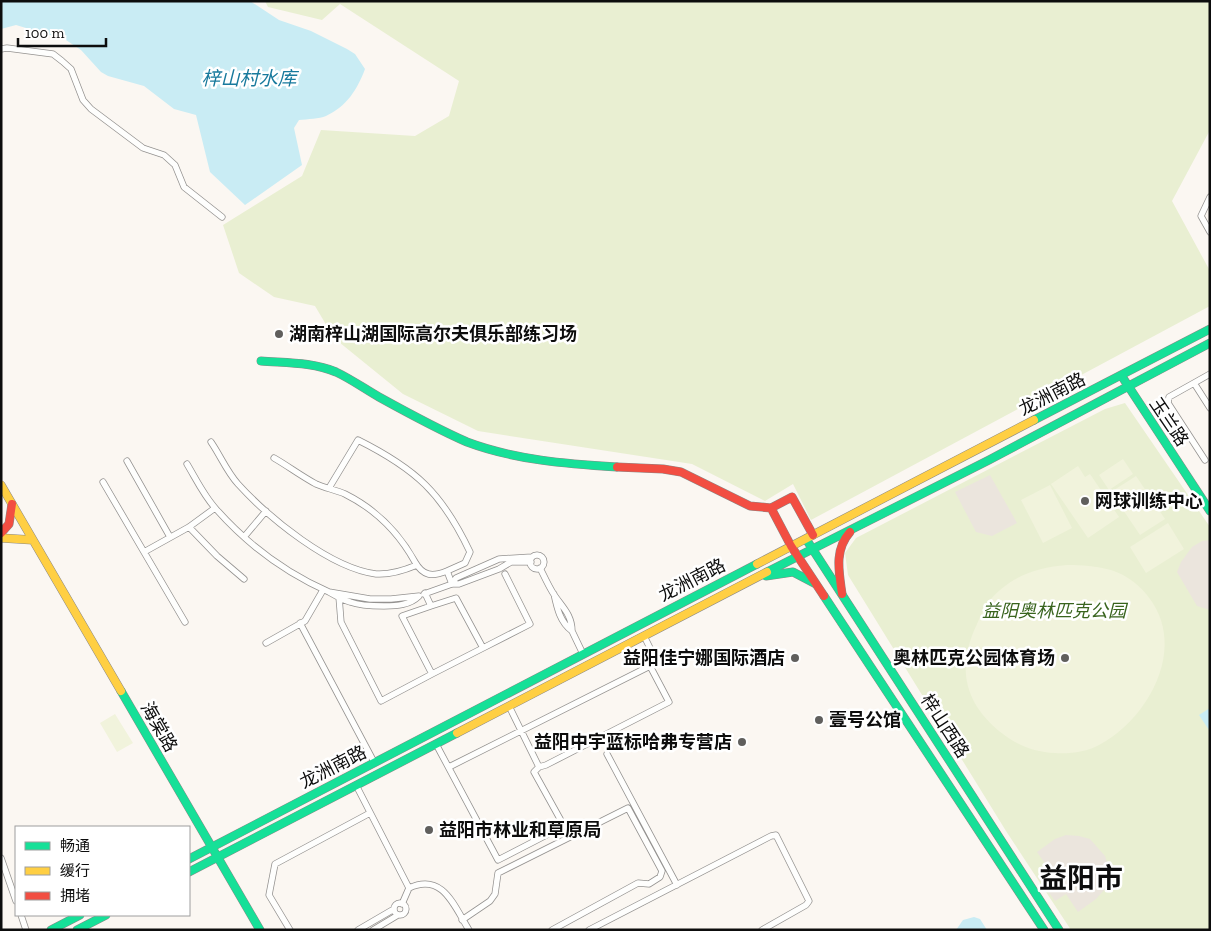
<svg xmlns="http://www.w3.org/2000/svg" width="1211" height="931" viewBox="0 0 1211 931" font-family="'Zilla Slab','Noto Sans SC',serif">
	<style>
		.green { fill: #e9efd2 }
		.pitch { fill: #f1f3dc }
		.plaza { fill: #ebe5dd }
		.water { fill: #c9ecf4 }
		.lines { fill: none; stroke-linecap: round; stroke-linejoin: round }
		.street-casing { stroke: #949290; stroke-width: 7 }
		.fast-casing { stroke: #8b8987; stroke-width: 9 }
		.slow-casing { stroke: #8b8987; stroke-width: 9 }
		.jam-casing { stroke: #8b8987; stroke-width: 9 }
		.street { stroke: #fefefd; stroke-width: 5.5 }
		.fast { stroke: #16e098; stroke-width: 8 }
		.slow { stroke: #ffcf43; stroke-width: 8 }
		.jam { stroke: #f24e42; stroke-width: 8 }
		.poi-dot { fill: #605f5d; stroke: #fff; stroke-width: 2 }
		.labels { text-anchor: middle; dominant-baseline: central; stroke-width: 5; stroke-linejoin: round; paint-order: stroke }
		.poi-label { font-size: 18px; font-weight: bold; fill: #0d0d0d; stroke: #fff; text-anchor: start }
		.street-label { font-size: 18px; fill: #0d0d0d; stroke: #fff }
		.park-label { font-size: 18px; font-style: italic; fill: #39641e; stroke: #fff }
		.water-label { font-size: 19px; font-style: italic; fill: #187a9d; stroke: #fff }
		.town-label { font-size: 28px; font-weight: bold; fill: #0d0d0d; stroke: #fff }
	</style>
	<rect width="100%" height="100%" fill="#fbf7f2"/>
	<!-- green -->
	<path class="green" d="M265,1h945v129l-38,71 38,70v35l-399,214 -18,-36 -28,17 -73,-37 -214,-33 -75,-37 -69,-56 -19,-32 -41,-9 -35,-24 -16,-48 79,-49 19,-46 94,6 34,-20 10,-35 -119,-77 -18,16 -54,-13z
		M1125,403l85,124v403h-139l-65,-99 -158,-256 -3,-22 11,-15 249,-129z"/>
	<!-- pitch -->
	<path class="pitch" d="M1123,459l10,15 -24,16 -10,-15z
		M1078,466l7,11 5,-3 29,43 -31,21 -37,-54z
		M1136,476l29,43 -25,16 -29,-43z
		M1050,485l22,43 -29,15 -22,-43z
		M1168,523l16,26 -38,24 -16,-26z
		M1067,565c15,0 29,1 44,5 16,5 30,16 39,29 37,50 -2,120 -51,146 -12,7 -30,9 -44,8 -20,-1 -36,-7 -52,-19 -39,-30 -47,-66 -26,-110 5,-13 13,-26 23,-34 20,-17 42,-23 67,-25z
		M115,714l18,29 -16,9 -17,-29z"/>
	<!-- plaza -->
	<path class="plaza" d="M990,475l27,48 -25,13 -16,-4 -21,-40z
		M1210,540v70l-13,-4 -20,-34 4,-10 11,-15 10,-6z
		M1066,835l13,1 11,3 15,17 3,10v11l-3,12 -9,10 -18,13 -12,-18 -11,7 -17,-24 11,-8 -12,-17 18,-13z"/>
	<!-- water -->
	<path class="water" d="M1,1h249l29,19 32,11 36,18 8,5 10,15c-8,21 -18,37 -39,47 -7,3 -18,3 -27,4l-5,8 8,37 -57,40 -35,-33 -14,-57 -22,-6 -30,-23 -36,-10 -7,-4 -20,-22 -15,-10 -50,-15 -15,4z
		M1210,708v22h-1l-10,-15z
		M974,917l6,2 7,11h-31l7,-10z"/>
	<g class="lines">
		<defs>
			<path id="street" d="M1,49l6,-1 46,6 9,7 9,8 12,31 8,9 52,39 21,7 11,10 9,22 38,30
				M1210,197l-9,19 9,16
				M1194,383l16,-9
				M211,442c9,13 16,30 27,42 31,34 92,84 138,90 14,1 29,-4 41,-9
				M274,458c14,8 27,18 42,26 9,4 20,6 29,10 30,15 54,39 70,68 8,14 17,15 32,9l5,13
				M1205,460l-37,-57 1,-6 25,-14 16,25
				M127,461l43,76
				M187,464c9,15 17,32 29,45 31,35 70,64 113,83 7,4 14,8 21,10 11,4 23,4 34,4 13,0 26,-1 35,-10l-28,3h-21l-41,-7
				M103,482l41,70
				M329,488l29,-48c58,29 84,53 112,112l-5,11 -18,8
				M189,527l28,29 27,23
				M244,537l22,-26
				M530 562a7 7 0 1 1 14 0a7 7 0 1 1-14 0Z
				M540,568c4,8 8,17 13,25 8,13 19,21 19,38 -12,-9 -15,-23 -18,-37
				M452,584l4,-6 43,-19 33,-2
				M425,593l6,13 -29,10 30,58 51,-26 -27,-50 -25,8
				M424,594l28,-10h7l40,-15 12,-7h20
				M339,597l2,25 40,79 51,-27
				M185,622l-41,-70 45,-25 26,-19
				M300,623l74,139
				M572,631l11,23
				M266,643l39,-22 18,-31
				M483,648l47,-24 -25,-50
				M436,744l62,116 66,-34 -30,-54 5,-5 -30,-61
				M607,754l70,131
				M449,767l201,-101 2,-14 -8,-16
				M539,767l7,-2 123,-63 -19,-36
				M356,785l53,103c34,-16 45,18 60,42
				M1,858l15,43
				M394 909a6 6 0 1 1 12 0a6 6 0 1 1-12 0Z
				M402,904l7,-16
				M21,915l5,15
				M462,920l28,-19 5,-7 3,-21 130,-65 34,63 -2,6 -11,7 -11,-1 -86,47
				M290,930l-21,-35 6,-31 95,-51
				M358,930l36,-21
				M373,930l25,-15
				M589,930l182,-94 5,-1 33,66 -3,4 -44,25"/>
			<path id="fast" d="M261,361c24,2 52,1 75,11 15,7 29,17 43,25 29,16 58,32 88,45 48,18 100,22 150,25
				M1121,375l89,136
				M1034,420l176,-91
				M806,539l253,391
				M767,572l222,-112 221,-117
				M766,576l27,-4 21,11
				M824,596l220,334
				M121,691l139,239
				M189,859l568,-295
				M189,872l268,-139
				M51,930l29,-15
				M77,930l29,-15"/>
			<path id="slow" d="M1,485l32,55
				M1,538l32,2 88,151
				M757,564l277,-144
				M457,733l310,-161"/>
			<path id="jam" d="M617,467l46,2 18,3 69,34 21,2
				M1,533l8,-9 3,-20
				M813,535l-21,-38 -21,11 20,38 33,50
				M842,594c-3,-22 -8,-44 8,-62"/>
		</defs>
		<!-- street casing -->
		<use href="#street" class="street-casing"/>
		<!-- fast casing -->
		<use href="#fast" class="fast-casing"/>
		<!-- slow casing -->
		<use href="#slow" class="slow-casing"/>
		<!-- jam casing -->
		<use href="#jam" class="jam-casing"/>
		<!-- street -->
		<use href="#street" class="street"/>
		<!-- fast -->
		<use href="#fast" class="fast"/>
		<!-- slow -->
		<use href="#slow" class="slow"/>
		<!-- jam -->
		<use href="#jam" class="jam"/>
	</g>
	<!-- markers -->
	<g class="poi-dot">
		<circle cx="279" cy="334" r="5"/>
		<circle cx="1085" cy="501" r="5"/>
		<circle cx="795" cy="658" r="5"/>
		<circle cx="1065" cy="658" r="5"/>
		<circle cx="819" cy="720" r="5"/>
		<circle cx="742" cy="742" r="5"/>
		<circle cx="429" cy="830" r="5"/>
	</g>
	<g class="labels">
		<!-- poi labels -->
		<g class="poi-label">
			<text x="289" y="334">湖南梓山湖国际高尔夫俱乐部练习场</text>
			<text x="1095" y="501">网球训练中心</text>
			<text x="785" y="658" text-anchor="end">益阳佳宁娜国际酒店</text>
			<text x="1055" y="658" text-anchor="end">奥林匹克公园体育场</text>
			<text x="829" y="720">壹号公馆</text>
			<text x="732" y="742" text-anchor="end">益阳中宇蓝标哈弗专营店</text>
			<text x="439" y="830">益阳市林业和草原局</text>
		</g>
		<!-- street labels -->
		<g class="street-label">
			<text transform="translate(1052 394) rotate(-27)">龙洲南路</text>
			<text transform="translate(1169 422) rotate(56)">玉兰路</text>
			<text transform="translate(692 580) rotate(-27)">龙洲南路</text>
			<text transform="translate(945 726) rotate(57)">梓山西路</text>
			<text transform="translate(159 727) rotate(60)">海棠路</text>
			<text transform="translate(333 767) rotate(-27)">龙洲南路</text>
		</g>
		<!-- park labels -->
		<g class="park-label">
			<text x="1054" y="611">益阳奥林匹克公园</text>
		</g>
		<!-- water labels -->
		<g class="water-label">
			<text x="249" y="78">梓山村水库</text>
		</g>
		<!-- town labels -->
		<g class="town-label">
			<text x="1081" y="878">益阳市</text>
		</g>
	</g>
	<!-- border -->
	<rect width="1211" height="931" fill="none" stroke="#0d0d0d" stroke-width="5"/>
	<!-- legend -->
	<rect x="15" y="826" width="175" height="90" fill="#ffffff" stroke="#9e9e9e"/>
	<rect x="25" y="842" width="25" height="8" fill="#16e098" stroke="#9e9e9e"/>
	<text x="60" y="851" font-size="15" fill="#0d0d0d">畅通</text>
	<rect x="25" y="867" width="25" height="8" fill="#ffcf43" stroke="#9e9e9e"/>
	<text x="60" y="876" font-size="15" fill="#0d0d0d">缓行</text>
	<rect x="25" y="892" width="25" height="8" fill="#f24e42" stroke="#9e9e9e"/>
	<text x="60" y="901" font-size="15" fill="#0d0d0d">拥堵</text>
	<!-- scale -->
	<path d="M18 38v8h88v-8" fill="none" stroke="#0d0d0d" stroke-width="2.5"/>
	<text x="25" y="38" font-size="15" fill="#0d0d0d" stroke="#ffffff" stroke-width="4" paint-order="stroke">100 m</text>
</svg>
